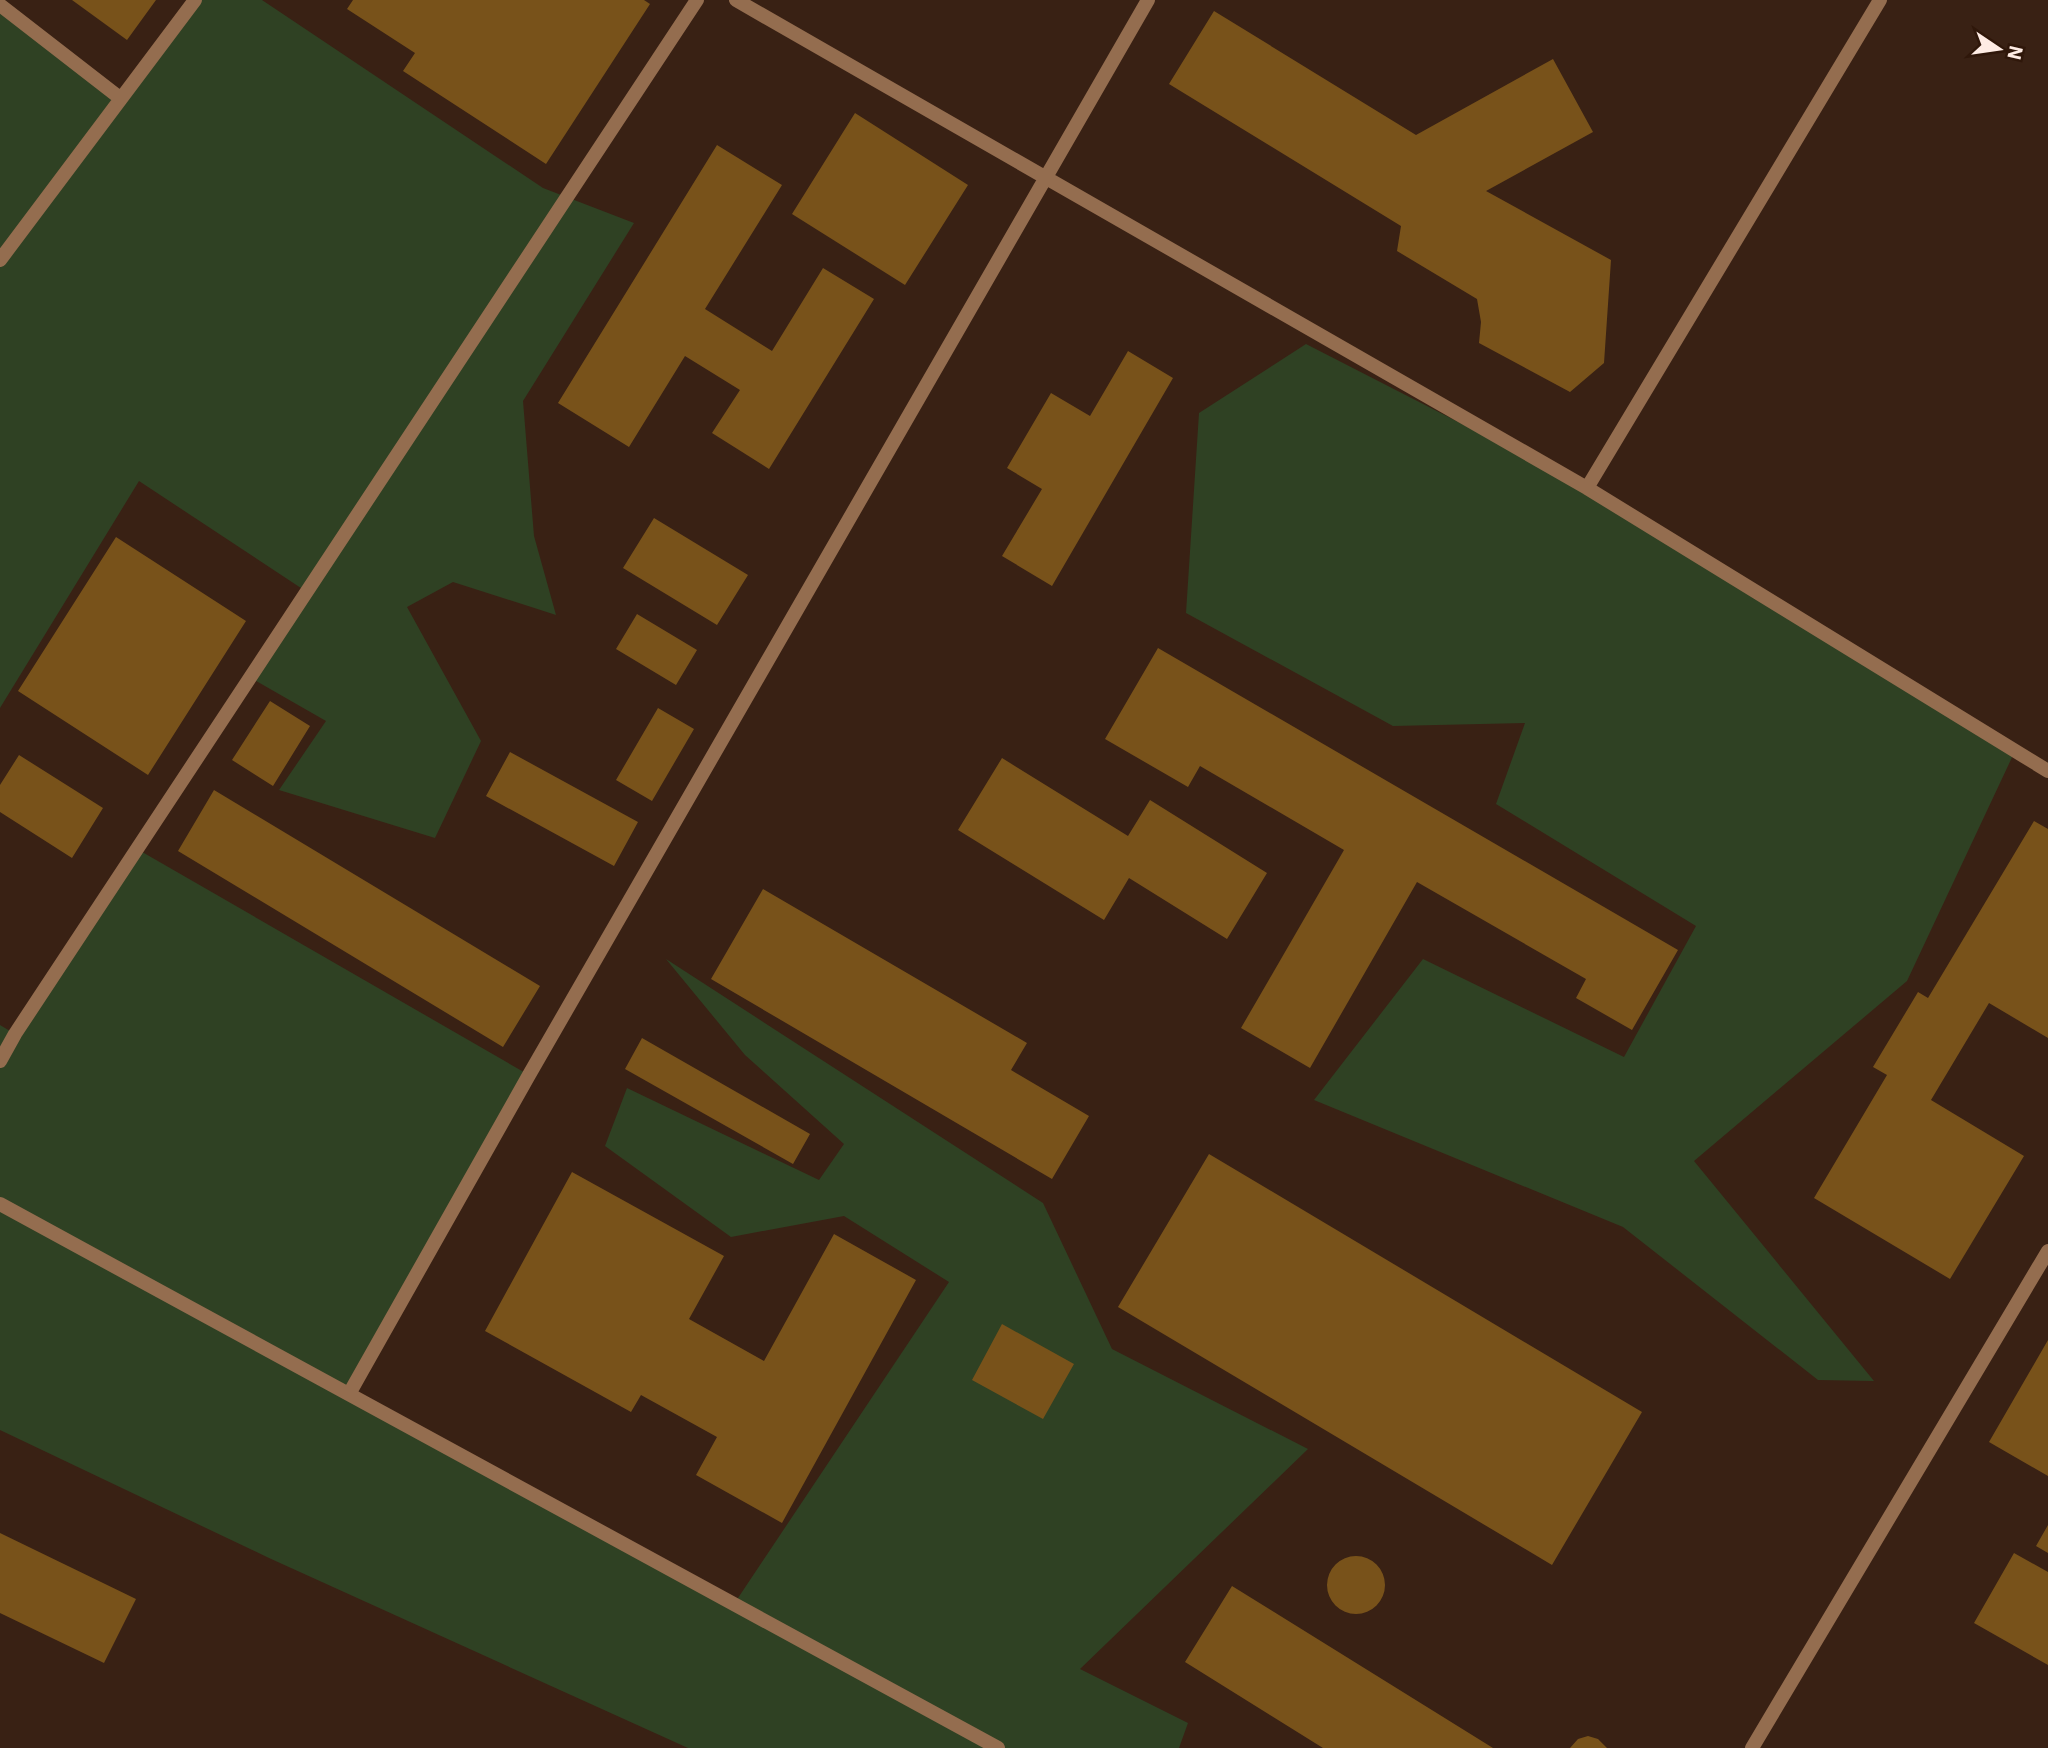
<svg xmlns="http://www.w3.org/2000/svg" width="2048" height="1748" viewBox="0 0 2048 1748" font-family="'IBM Plex Sans',sans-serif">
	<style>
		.green { fill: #2f4123 }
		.building { fill: #78521a }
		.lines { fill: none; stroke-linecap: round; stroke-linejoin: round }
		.minor { stroke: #946d4f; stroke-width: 14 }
	</style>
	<rect width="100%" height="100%" fill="#392114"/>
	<!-- green -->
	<path class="green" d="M195,0h67l281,188 91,35 -111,178 11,135 22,79 -103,-33 -46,25 74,134 -46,97 -156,-48 47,-69 -75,-43 56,-86 -168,-111 -139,227v-446z
		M0,5l120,93 -120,162z
		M1306,344l281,144 428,263 -108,230 -213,180 180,220 -56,-1 -195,-153 -309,-127 109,-141 201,98 72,-131 -200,-122 29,-81 -132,3 -207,-113 13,-200z
		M137,849l392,226 -180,319 385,210 215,-322 -105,-66 -113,21 -126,-91 22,-58 192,92 25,-36 -99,-89 -79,-96 377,244 69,146 196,100 -228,220 108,54 -9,25h-491l-419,-190 -269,-128v-405l15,9z"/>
	<!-- building -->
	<path class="building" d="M72,0h84l-29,40z
		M353,0h291l6,4 -104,160 -143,-93 12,-18 -68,-44z
		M1214,11l202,124 137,-76 40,73 -107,59 125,69 -7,103 -34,29 -91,-49 2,-21 -4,-23 -80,-48 4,-25 -232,-142z
		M855,113l113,72 -63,100 -113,-71z
		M717,145l65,40 -77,124 67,42 51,-83 51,31 -105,170 -57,-36 28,-43 -55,-34 -56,91 -71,-44z
		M1128,351l45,27 -121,208 -50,-30 40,-67 -35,-21 44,-75 39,23z
		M654,518l94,57 -31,50 -94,-57z
		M116,537l130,84 -98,154 -130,-84z
		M637,614l60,36 -21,35 -60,-36z
		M1158,648l520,302 -46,80 -56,-32 10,-19 -169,-97 -107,186 -69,-40 103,-178 -144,-84 -12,21 -83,-48z
		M270,701l40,25 -37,60 -41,-26z
		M658,708l36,21 -42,72 -36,-21z
		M510,752l128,70 -24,44 -128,-70z
		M19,755l84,53 -31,50 -72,-46v-27z
		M1002,758l126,78 22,-36 117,73 -40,66 -98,-61 -25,42 -146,-90z
		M214,790l326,196 -37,61 -325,-196z
		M2034,821l14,8v209l-59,-35 -58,97 93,56 -74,123 -136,-81 73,-123 -14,-8 45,-75 10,6z
		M763,889l264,154 -16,27 78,46 -37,63 -341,-200z
		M642,1038l168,96 -17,30 -168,-95z
		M1209,1154l433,258 -90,153 -434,-258z
		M572,1172l152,84 -35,63 75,42 70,-127 82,46 -134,243 -86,-48 21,-38 -76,-42 -10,17 -146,-81z
		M1002,1324l72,40 -31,55 -71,-39z
		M2048,1340v136l-59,-34z
		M2048,1525v28l-12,-7z
		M0,1533l136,66 -32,64 -104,-50z
		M2014,1553l34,19v93l-74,-42z
		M1327 1585a29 29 0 1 1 58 0a29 29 0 1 1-58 0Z
		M1232,1586l261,162h-170l-138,-86z
		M1588,1736l10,3 9,9h-37l8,-9z"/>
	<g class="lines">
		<!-- minor -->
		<path class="minor" d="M736,0l851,488 461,283
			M0,5l120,93
			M0,260l195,-260
			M1587,488l293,-488
			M0,1061l15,-27 682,-1034
			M0,1204l998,544
			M349,1394l180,-319 619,-1075
			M1752,1748l296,-497"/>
	</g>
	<!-- north arrow -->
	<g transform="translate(1999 49) rotate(103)" stroke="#2f170a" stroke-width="5" paint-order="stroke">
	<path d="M0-5L12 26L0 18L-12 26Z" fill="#feece4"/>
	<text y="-10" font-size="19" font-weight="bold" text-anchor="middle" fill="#feece4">N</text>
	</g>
</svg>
